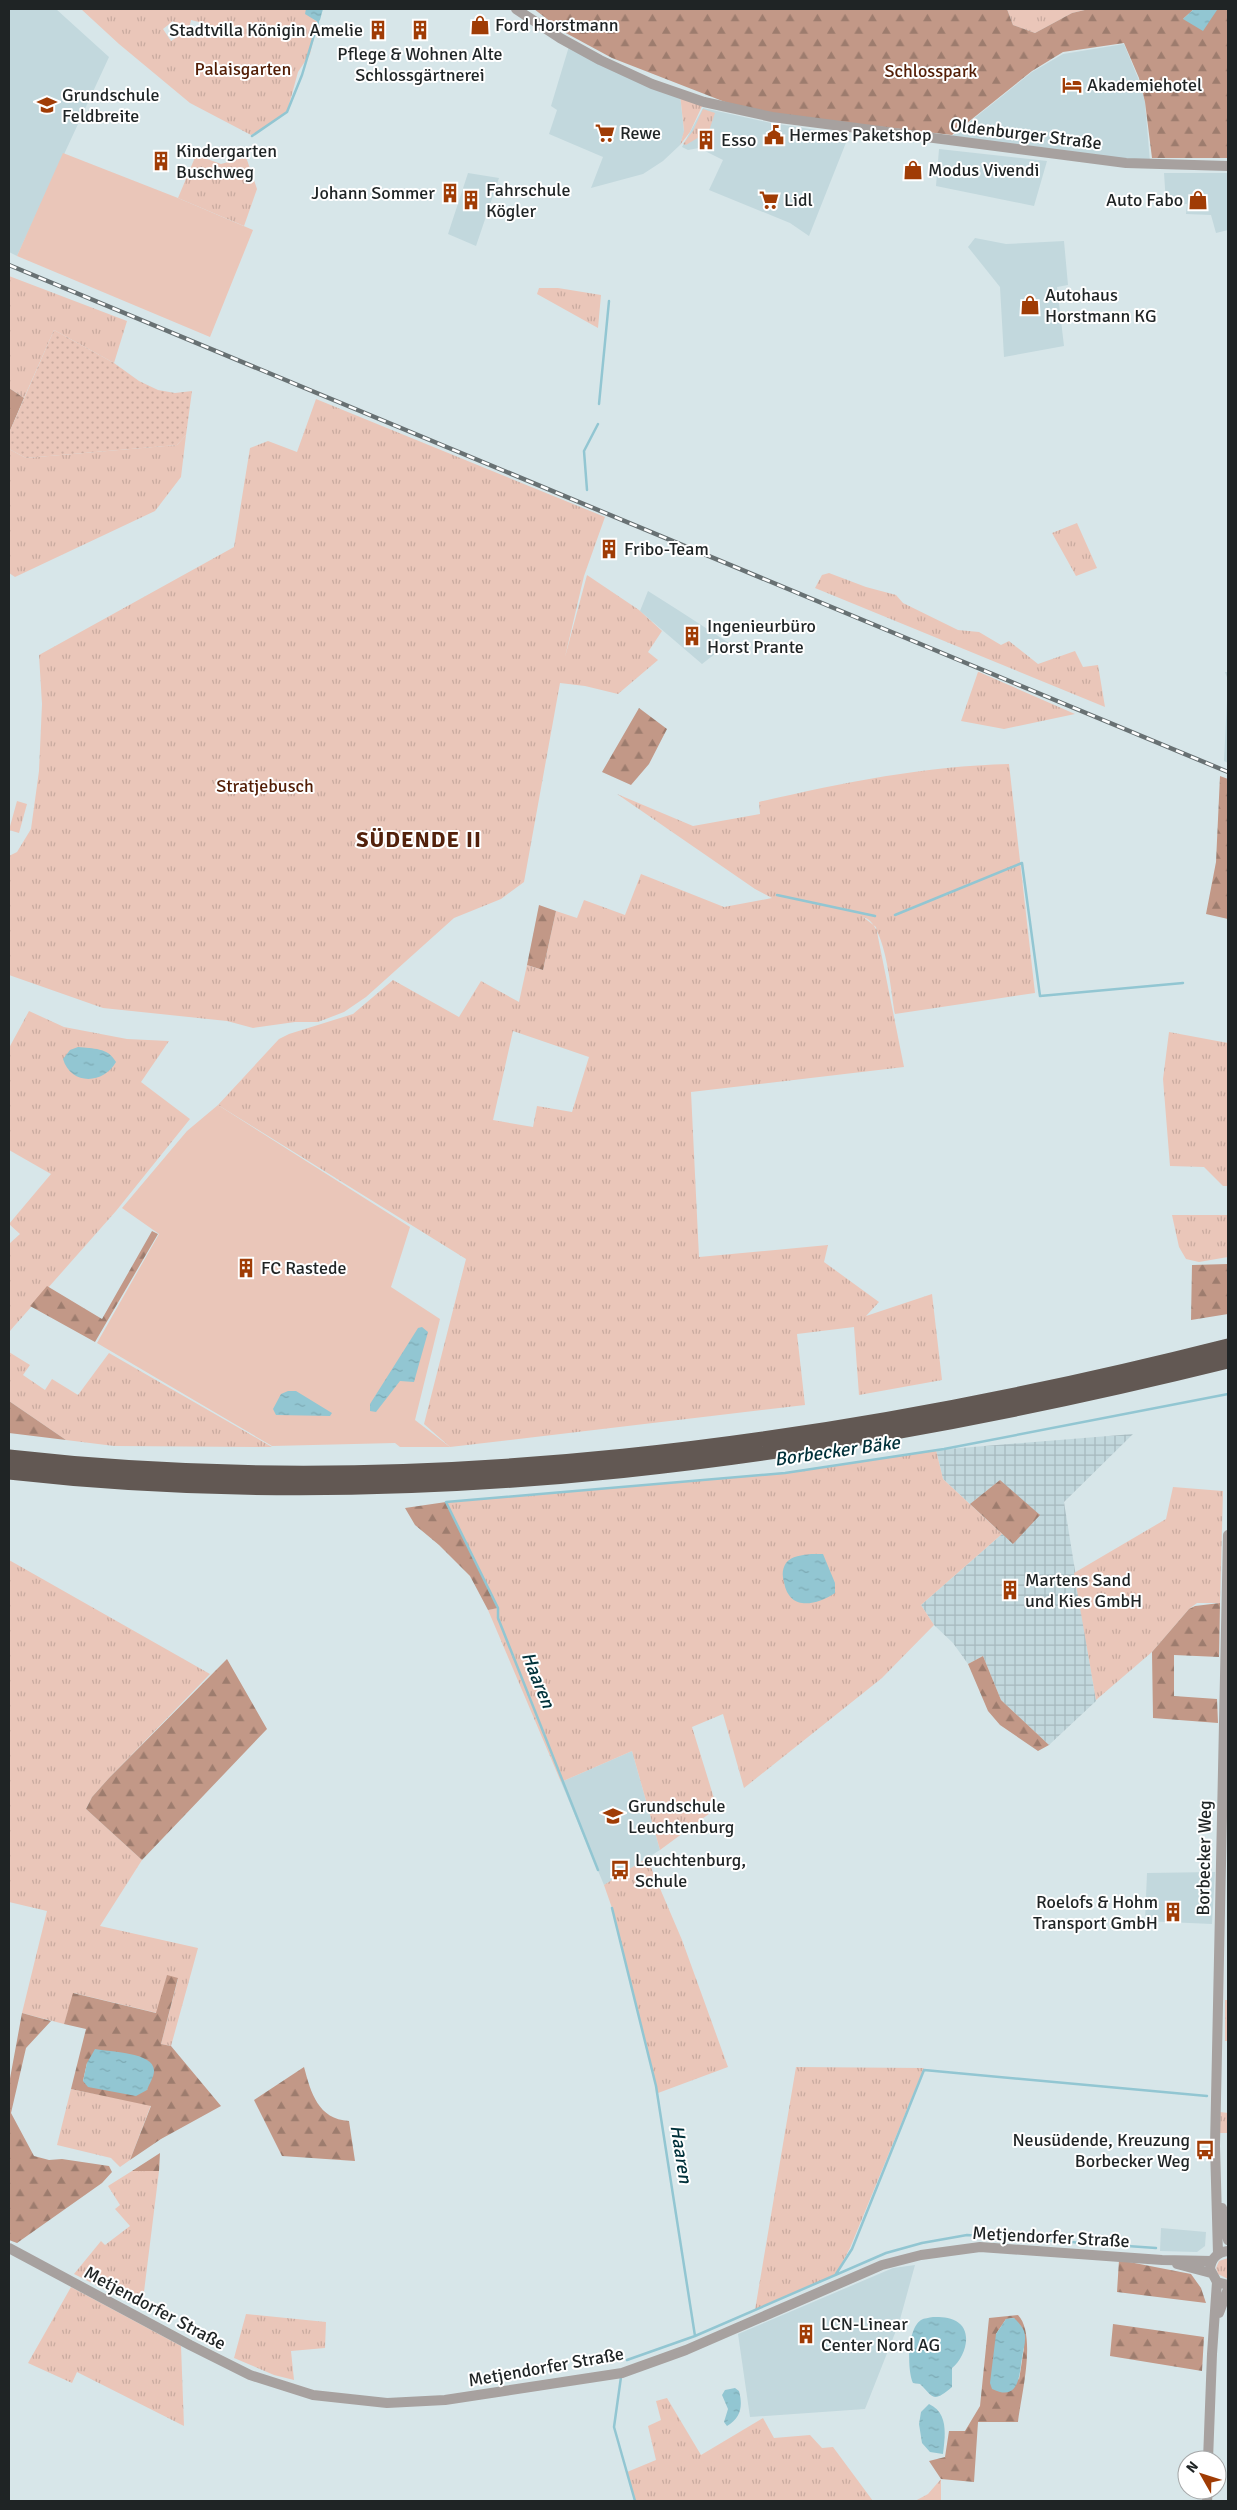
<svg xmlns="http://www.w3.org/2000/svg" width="1237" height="2510" viewBox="0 0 1237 2510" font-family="Signika,sans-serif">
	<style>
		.built { fill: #c2d8dd }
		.industrial { fill: url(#industrial-grid) }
		.grass { fill: url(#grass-tufts); fill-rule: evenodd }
		.forest { fill: url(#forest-firs); fill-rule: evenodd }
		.garden { fill: url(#garden-dots) }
		.pitch { fill: #eac6b9 }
		.water { fill: url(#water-ripples) }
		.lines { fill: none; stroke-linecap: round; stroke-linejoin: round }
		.stream { stroke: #92c6d2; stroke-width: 2.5 }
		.minor { stroke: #a7a19f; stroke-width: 10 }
		.highway { stroke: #625853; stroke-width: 15 }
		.rail-casing { stroke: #687173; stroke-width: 4.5 }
		.rail { stroke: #fff; stroke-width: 2.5; stroke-dasharray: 8; stroke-linecap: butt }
		.labels { text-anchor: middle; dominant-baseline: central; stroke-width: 4; stroke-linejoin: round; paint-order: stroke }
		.poi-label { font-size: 18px; fill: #1f2425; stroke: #fff; text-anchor: start }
		.park-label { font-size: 18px; fill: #521d05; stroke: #fff }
		.street-label { font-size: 18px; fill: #1f2425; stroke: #fff }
		.water-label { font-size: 19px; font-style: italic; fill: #00313a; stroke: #fff }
		.district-label { font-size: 22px; font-weight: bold; letter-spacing: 1px; fill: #52210b; stroke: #fff }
	</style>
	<defs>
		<pattern id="industrial-grid" width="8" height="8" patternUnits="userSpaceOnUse" patternTransform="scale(1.25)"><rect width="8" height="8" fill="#c2d8dd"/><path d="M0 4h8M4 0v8" fill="none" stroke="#a6b9be"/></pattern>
		<pattern id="grass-tufts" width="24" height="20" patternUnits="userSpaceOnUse" patternTransform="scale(1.25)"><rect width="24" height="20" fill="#eac6b9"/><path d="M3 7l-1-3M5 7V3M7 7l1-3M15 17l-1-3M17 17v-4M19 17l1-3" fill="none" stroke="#c8aa9f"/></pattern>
		<pattern id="forest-firs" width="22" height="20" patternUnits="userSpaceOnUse" patternTransform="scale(1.25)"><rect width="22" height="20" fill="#c29887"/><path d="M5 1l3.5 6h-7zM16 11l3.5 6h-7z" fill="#9d7c6e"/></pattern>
		<pattern id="garden-dots" width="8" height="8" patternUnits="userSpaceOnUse" patternTransform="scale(1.25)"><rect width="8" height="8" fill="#eac6b9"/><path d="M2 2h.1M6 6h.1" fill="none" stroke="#c8aa9f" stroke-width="1.8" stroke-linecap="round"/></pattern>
		<pattern id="water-ripples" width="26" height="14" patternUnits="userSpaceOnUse" patternTransform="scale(1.25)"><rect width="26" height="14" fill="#92c6d2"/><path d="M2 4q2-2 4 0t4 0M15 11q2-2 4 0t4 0" fill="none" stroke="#7daab4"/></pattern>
	</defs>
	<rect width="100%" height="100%" fill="#d7e6e9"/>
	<!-- built -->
	<path class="built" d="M9,9h47l53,48 -92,199 -8,-4z
		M570,43l110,51 4,38 -4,13 -17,16 -20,13 -52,14 12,-31 -54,-23 8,-24 -6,-4z
		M1124,44l14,34 7,24 5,60 -198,-26 80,-64 31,-18z
		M703,108l68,15 78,12 -40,101 -19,-13 -81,-33 14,-30 -24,-12 -11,2 -6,-3z
		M939,149l108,12 -13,45 -98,-20z
		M468,173l31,5 -23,68 -28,-12z
		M1164,173h64v57l-12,3 -5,-18 -25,-1 1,-10 -21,-1z
		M975,238l31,6 58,-3 4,44 -11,2 7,59 -60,11 -4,-70 -32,-40z
		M648,591l30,19 51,33 -27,21 -62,-53z
		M1225,672h3v91l-4,-2 4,-81z
		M632,1751l28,99 -56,35 -43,-103z
		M1215,1872l-3,52 -67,-3 2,-48z
		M1161,2228l45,4 -1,14 -8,6 -37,-1z
		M915,2265l-16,58 -34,86 -115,8 -12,-83 155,-66z"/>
	<!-- industrial -->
	<path class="industrial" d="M1133,1434l-69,68 32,199 -47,44 -48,-45 -18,-44 -15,8 -15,-21 -19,-18 -13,-20 81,-71 12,10 -14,-64 -30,24 -27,-25 -7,-29z"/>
	<!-- grass -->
	<path class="grass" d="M81,9h225l7,10 5,3 -8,32 -12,18 -11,40 -13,10 -23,13 -61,-32 -71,-59zM191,20l12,3 -3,14 -12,-3zM173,21l9,13 -11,7 -8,-12z
		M1007,9h82l-17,4 -37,20 -22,-8z
		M680,94l24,8 -14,30 -10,13 4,-14z
		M703,109l12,4 -6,18 -23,14 -3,-1 10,-13z
		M196,155l25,9 25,-7 11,32 -13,37 -66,-28z
		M9,276l118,45 -13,42 -60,-33 -30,68 -15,-10z
		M539,288h19l43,7 -3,33 -61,-34z
		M316,399l289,118 -21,59 -19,81 22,-82 52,35 23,21 -14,21 10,8 -40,34 -33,-8 -25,-3 -36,199 -23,17 -47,19 -88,79 -22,15 -26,10h-23l-42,6 -26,-7 -124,-13 -94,-33v-119l8,-4 14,-23 8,-58 3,-67 -3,-49 195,-108 16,-99 18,-7 29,11z
		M186,435l-5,42 -26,34 -140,66 -6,-4v-124l17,9 151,-13z
		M1077,523l20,45 -21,8 -24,-43z
		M829,573l37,14 30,8 7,8 55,27 21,2 22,13 8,-4 29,23 37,-13 8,16 15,-2 7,42 -290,-119 7,-13z
		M978,672h1l96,42 -71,15 -43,-8z
		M1009,764l26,229 -140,21c-4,-21 -9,-92 -32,-97l13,10 28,140 -213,25 8,165 129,-12 -4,17 55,40 -13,14 66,-22 10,86 -83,15 -5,-68 -57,7 8,71 -355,42 -26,-23 42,-165 -248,-154 61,-66 10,-5 64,-20 40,-34 66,37 22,-36 38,21 8,-37 16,5 13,-59 21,7 7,-18 41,15 16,-41 83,33 48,-9 -17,-9 -138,-95 76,32 67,-12 -1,-12c82,-19 166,-36 250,-38zM513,1031l76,26 -17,55 -35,-6 -4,21 -40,-7z
		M17,801l10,3 -8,29 -10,-3z
		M29,1011l35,16 63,12 42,2 -28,41 49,37 -74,92 -107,121v-88l11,-10 -11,-10 42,-50 -42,-24v-102z
		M1169,1032l59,11v143h-5l-19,-19 -34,-1 -7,-87z
		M1172,1215h56v42l-29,5 -13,-3 -7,-12z
		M9,1352l21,13 -7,10 22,15 7,-11 26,16 31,-42 163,94 -158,-1 -48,-6 -57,-39z
		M936,1450l7,29 59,55 -81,71 13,20 -52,53 -138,110 -21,-74 -31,13 25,81 -57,42 -28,-99 -71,31 -73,-172 9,-2 -51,-106 339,-29z
		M1173,1487l50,4 -3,112h-23l-8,6 -37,43 -56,48 -22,-127 92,-54z
		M9,1560l201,114 -101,104 -17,19 -6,12 56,51 -42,66 98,22 -27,98 -10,-2 17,-65 -11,-3 -10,37 -83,-20 -10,31 -42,-11 25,-102 -38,-9z
		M647,1858l35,82 46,127 -70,26 -46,-185 -8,-23z
		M1225,2000h3v41h-3z
		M796,2067l128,1 -74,180 -14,26 -81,36z
		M71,2089l80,16 -21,55 -10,7 -9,-9 -54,-13z
		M1220,2112l8,1v20h-8z
		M132,2171h27l-17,137 -68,-34 27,-33 4,4 25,-19 -15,-17 5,-4 -12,-19z
		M1228,2258v21l-10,-5 -2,-6 3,-7z
		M71,2287l110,59 3,80 -107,-54 -5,11 -44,-20z
		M246,2314l80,8 -1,26 -34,3 3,29 -20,-5 -40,-17z
		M667,2398l34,57 62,-37 11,20 36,-3 12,13 11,-1 40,54h-238l-8,-29 29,-12 -8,-34 13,-6 -5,-19z
		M941,2479v22h-26l13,-7z"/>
	<!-- forest -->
	<path class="forest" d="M534,9h473l6,16 22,8 37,-20 17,-4h105l-11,10 33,-10h12v149h-76l-7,-56 -6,-24 -15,-35 -61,9 -31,19 -80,64 -179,-21 -48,-12 -113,-44 -48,-26z
		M9,388l15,10 -15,35z
		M639,708l28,21 -18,35 -18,21 -29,-13z
		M1220,776l8,3v140l-22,-5 10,-52z
		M539,905l17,6 -13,59 -16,-5z
		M152,1231l6,3 -63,108 -65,-36 17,-20 55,33z
		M1228,1264v50l-37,6 1,-55z
		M9,1401l57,39 -57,-7z
		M1000,1480l40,35 -27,29 -43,-40z
		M446,1502l52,106 -10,2 -18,-34 -31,-31 -24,-20 -10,-17z
		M1220,1603l-1,54 -45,-2v41l43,3 1,24 -65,-5 -1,-66 37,-43 6,-3z
		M983,1656l18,44 48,45 -11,6 -38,-26 -12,-14 -20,-47z
		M227,1659l40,70 -125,131 -56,-51 6,-12 17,-19z
		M167,1975l11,3 -17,66 10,2 50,60 -60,33 -31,21 21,-54 -80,-17 15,-60 -22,-5 9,-31 83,20zM87,2063l61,27 -65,-9z
		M22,2013l29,8 -25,27 -15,65 23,43 15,4 13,-1 47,7 3,6 -10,11 -85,60 -8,-3v-156z
		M304,2067c7,26 14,52 45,54l6,40 -73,-5 -28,-56z
		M160,2153l-1,18h-27z
		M1119,2260l72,14 10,14 5,15 -89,-11z
		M1018,2315c19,20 3,81 0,107h-40l-4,60 -33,-3 -12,-18 16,-4 4,-26h16l15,-25 9,-88zM1014,2318l10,30 -5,32 -23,-46 10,-15z
		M1113,2324l91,13 -2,34 -92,-15z"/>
	<!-- garden -->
	<path class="garden" d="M54,330l60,33 25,18 19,9 17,3 17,-2 -6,44 -9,10 -151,13 -17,-9v-16z"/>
	<!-- pitch -->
	<path class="pitch" d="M63,153l115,45 75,32 -43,107 -193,-81z
		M218,1105l192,122 -19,60 49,32 -25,101 35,27h-50l-5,-4 -123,3 -175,-103 62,-109 -37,-26 65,-77z"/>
	<!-- water -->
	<path class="water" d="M306,9h17l-3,11 -2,2 -13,-8z
		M1194,9l23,1 -14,21 -20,-12z
		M78,1047c15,2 30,0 38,15 -12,22 -45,24 -53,-3l7,-9z
		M422,1327l6,5 -14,50 -14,-1 -24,31 -6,-1v-7l48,-76z
		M288,1391h8l36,22 -2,3 -54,-1 -3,-6 8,-15z
		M811,1554h12l12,29v10c-20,13 -46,18 -51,-11 -2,-6 -2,-13 2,-19 5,-7 17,-8 25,-9z
		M95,2049c14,3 60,3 59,22 0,6 -5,13 -7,19l-11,6 -48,-9 -5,-6 4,-18z
		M933,2317c8,0 16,0 23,4 18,10 9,37 -4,47v19c-19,16 -18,11 -32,-3l-7,-1c-6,-13 -6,-54 8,-63 3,-2 8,-2 12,-3z
		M1014,2318c4,4 8,8 10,13 3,9 -1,19 -2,27 -3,19 -3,44 -30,31l-2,-6 6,-49 10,-15z
		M735,2388l4,3c4,15 2,27 -12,35l-3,-4 4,-13 -6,-14 3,-5z
		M929,2404c20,9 16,32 14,50l-13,-2 -8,-9 -3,-19 2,-12z"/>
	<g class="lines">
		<!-- stream -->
		<path class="stream" d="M252,136l35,-24 15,-37 16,-53
			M599,404l10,-103
			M587,490l-3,-39 14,-27
			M777,895l98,21
			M895,915l127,-52 18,133 143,-13
			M598,1870l-100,-252v-10l-52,-106 339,-29 159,-24 284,-55
			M612,1908l44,178 39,250 -68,24
			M836,2274l16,-25 72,-179 283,26
			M695,2336l191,-83 36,-10 45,-8 189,13
			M621,2377l-7,50 21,74"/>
		<!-- minor -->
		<path class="minor" d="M516,9l44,29 40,22 52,24 52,18 68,15 354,46 102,3
			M1222,2208l6,32
			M9,2248l181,97 60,30 63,20 74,8 58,-3 177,-27 64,-23 196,-85 39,-10 59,-8 182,13 50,1
			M1228,2251c-10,1 -17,7 -18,18l7,13 11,3
			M1218,2254l-3,-108 13,-611
			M1177,2264l34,9
			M1219,2313l9,-24
			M1208,2460l4,-106 5,-72
			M1207,2501l1,-11"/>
		<!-- highway -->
		<path class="highway" d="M9,1457c407,46 824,-11 1219,-111
			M9,1472c409,46 822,-13 1219,-111"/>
		<defs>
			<path id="rail" d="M9,265l1219,507"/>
		</defs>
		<!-- rail casing -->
		<use href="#rail" class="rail-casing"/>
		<!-- rail -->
		<use href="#rail" class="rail"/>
	</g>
	<!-- icons -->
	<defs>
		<symbol id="shop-bare" viewBox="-9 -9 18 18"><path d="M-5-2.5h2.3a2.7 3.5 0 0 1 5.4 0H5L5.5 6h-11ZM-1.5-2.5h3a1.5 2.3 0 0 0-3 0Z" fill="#a03c05" stroke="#fff" stroke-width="2.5" paint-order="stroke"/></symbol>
		<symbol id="building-bare" viewBox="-9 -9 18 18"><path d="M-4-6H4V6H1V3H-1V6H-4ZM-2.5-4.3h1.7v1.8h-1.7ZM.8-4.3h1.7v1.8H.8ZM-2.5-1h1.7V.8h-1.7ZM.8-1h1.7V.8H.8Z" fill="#a03c05" stroke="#fff" stroke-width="2.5" paint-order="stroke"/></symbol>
		<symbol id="hotel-bare" viewBox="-9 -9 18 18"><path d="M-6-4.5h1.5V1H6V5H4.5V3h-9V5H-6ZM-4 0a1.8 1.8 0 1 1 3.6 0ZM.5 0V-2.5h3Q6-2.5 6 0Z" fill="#a03c05" stroke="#fff" stroke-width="2.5" paint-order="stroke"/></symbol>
		<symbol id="school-bare" viewBox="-9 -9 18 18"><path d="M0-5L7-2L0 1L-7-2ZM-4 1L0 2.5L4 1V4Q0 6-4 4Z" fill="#a03c05" stroke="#fff" stroke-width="2.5" paint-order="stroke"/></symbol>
		<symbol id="supermarket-bare" viewBox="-9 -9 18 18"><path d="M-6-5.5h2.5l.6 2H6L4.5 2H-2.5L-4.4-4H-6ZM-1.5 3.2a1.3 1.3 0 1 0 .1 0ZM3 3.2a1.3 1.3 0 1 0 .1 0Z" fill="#a03c05" stroke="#fff" stroke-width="2.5" paint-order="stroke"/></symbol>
		<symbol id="civic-bare" viewBox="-9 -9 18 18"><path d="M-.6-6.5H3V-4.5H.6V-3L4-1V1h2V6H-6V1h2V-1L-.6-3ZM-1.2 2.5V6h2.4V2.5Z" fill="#a03c05" stroke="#fff" stroke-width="2.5" paint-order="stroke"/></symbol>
		<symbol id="bus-bare" viewBox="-9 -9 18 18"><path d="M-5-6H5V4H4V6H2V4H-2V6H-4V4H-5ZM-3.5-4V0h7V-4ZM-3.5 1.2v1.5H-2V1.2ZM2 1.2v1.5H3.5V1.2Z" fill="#a03c05" stroke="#fff" stroke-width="2.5" paint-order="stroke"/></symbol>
	</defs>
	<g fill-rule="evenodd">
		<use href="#shop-bare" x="466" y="11" width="28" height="28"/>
		<use href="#building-bare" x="364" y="16" width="28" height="28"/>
		<use href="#building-bare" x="406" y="16" width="28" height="28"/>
		<use href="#hotel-bare" x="1058" y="71" width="28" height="28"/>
		<use href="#school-bare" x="33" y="91" width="28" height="28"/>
		<use href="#supermarket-bare" x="591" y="119" width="28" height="28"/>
		<use href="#civic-bare" x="760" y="121" width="28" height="28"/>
		<use href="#building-bare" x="692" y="126" width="28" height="28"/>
		<use href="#building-bare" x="147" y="147" width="28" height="28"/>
		<use href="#shop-bare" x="899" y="156" width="28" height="28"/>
		<use href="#building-bare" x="436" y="179" width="28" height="28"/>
		<use href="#building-bare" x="457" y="186" width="28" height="28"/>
		<use href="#supermarket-bare" x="755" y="186" width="28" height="28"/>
		<use href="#shop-bare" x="1184" y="186" width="28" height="28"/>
		<use href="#shop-bare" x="1016" y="291" width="28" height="28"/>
		<use href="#building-bare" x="595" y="535" width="28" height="28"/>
		<use href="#building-bare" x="678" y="622" width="28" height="28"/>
		<use href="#building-bare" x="232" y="1254" width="28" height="28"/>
		<use href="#building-bare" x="996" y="1576" width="28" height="28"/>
		<use href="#school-bare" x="599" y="1802" width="28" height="28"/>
		<use href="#bus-bare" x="606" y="1856" width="28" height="28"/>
		<use href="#building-bare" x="1159" y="1898" width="28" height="28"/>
		<use href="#bus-bare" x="1191" y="2136" width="28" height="28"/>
		<use href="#building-bare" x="792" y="2320" width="28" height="28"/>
	</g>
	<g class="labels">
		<!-- poi labels -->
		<g class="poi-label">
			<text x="495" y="25">Ford Horstmann</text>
			<text x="363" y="30" text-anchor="end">Stadtvilla Königin Amelie</text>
			<text x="420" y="54" text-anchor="middle">Pflege &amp; Wohnen Alte<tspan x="420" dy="21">Schlossgärtnerei</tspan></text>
			<text x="1087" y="85">Akademiehotel</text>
			<text x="62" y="95">Grundschule<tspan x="62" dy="21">Feldbreite</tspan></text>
			<text x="620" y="133">Rewe</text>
			<text x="789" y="135">Hermes Paketshop</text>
			<text x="721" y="140">Esso</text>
			<text x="176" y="151">Kindergarten<tspan x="176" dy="21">Buschweg</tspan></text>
			<text x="928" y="170">Modus Vivendi</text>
			<text x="486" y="190">Fahrschule<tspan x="486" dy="21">Kögler</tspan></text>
			<text x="435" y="193" text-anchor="end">Johann Sommer</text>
			<text x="784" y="200">Lidl</text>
			<text x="1183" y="200" text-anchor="end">Auto Fabo</text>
			<text x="1045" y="295">Autohaus<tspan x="1045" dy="21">Horstmann KG</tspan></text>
			<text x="624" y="549">Fribo-Team</text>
			<text x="707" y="626">Ingenieurbüro<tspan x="707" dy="21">Horst Prante</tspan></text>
			<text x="261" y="1268">FC Rastede</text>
			<text x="1025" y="1580">Martens Sand<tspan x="1025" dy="21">und Kies GmbH</tspan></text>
			<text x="628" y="1806">Grundschule<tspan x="628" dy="21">Leuchtenburg</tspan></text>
			<text x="635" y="1860">Leuchtenburg,<tspan x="635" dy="21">Schule</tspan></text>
			<text x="1158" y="1902" text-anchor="end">Roelofs &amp; Hohm<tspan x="1158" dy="21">Transport GmbH</tspan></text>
			<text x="1190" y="2140" text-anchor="end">Neusüdende, Kreuzung<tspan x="1190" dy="21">Borbecker Weg</tspan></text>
			<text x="821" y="2324">LCN-Linear<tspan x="821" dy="21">Center Nord AG</tspan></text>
		</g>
		<!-- park labels -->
		<g class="park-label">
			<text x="243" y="69">Palaisgarten</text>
			<text x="931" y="71">Schlosspark</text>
			<text x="265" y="786">Stratjebusch</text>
		</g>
		<!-- street labels -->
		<g class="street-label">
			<text transform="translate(1026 134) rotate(7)">Oldenburger Straße</text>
			<text transform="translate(1204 1858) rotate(-89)">Borbecker Weg</text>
			<text transform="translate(1051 2237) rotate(3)">Metjendorfer Straße</text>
			<text transform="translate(155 2308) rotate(28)">Metjendorfer Straße</text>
			<text transform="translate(546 2367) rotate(-10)">Metjendorfer Straße</text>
		</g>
		<!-- water labels -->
		<g class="water-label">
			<text transform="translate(837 1451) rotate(-8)">Borbecker Bäke</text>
			<text transform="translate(538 1680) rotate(68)">Haaren</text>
			<text transform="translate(681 2154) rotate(81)">Haaren</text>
		</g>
		<!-- district labels -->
		<g class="district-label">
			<text x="419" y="839">SÜDENDE II</text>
		</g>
	</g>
	<!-- border -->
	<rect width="1237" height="2510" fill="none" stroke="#1f2425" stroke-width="20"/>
	<!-- north arrow -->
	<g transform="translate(1202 2475) rotate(309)"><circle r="24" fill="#ffffff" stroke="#a5a7a8"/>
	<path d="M0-4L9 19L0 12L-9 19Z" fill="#a03c05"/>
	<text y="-8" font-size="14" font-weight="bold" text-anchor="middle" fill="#1f2425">N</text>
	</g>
</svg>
